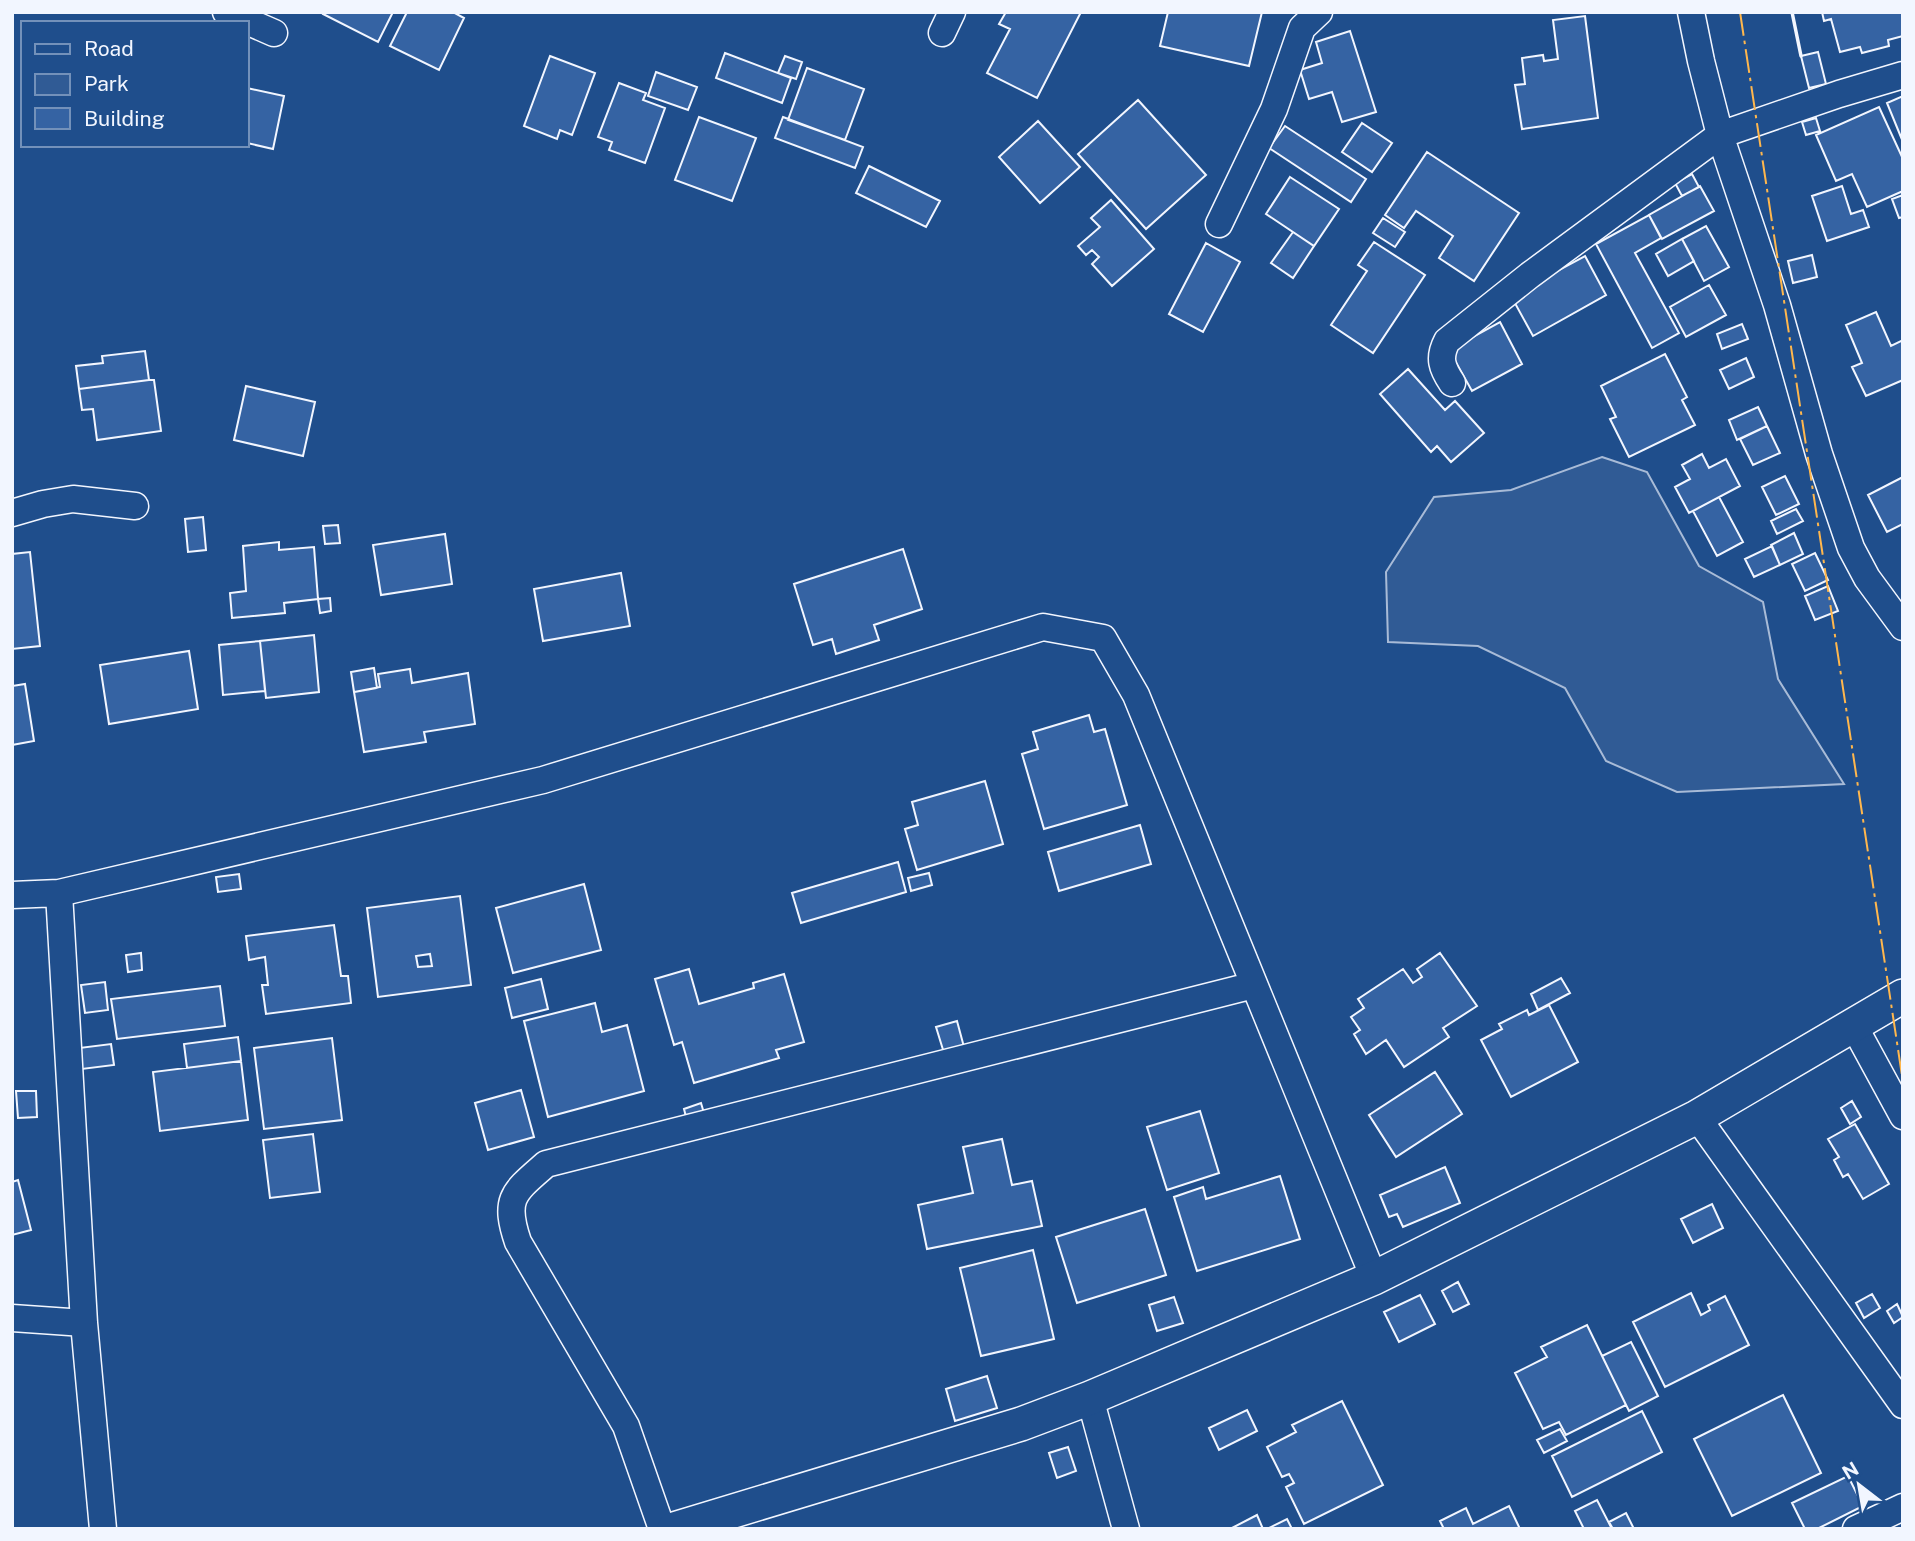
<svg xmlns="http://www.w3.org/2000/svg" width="1915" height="1541" viewBox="0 0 1915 1541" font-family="'Public Sans',sans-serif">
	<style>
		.green { fill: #305b95; stroke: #a8bbd7; stroke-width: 2 }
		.building { fill: #3563a3; stroke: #f2f6ff; stroke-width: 2; fill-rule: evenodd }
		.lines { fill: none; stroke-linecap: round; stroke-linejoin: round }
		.minor-casing { stroke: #f2f6ff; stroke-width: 29 }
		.tertiary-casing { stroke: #f2f6ff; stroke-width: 36 }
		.minor { stroke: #1f4e8c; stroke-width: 26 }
		.tertiary { stroke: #1f4e8c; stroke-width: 33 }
		.wall { stroke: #f2f6ff; stroke-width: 3.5 }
		.power { stroke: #ffb74d; stroke-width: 2; stroke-dasharray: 24 5 3.5 5; stroke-linecap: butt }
	</style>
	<rect width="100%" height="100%" fill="#1f4e8c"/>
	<!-- green -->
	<path class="green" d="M1602,457l45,15 52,94 64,36 15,77 66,105 -167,8 -71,-31 -41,-73 -87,-42 -90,-4 -2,-70 48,-75 77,-7z"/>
	<!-- building -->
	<path class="building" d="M324,12h69l-15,30 -55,-28z
		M407,12h46l11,6 -25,52 -49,-24z
		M1006,12h75l-44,86 -50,-25 23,-44 -11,-5z
		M1168,12h94l-13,54 -89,-20z
		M1822,12h81v24l-15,4 1,6 -27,7 -2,-6 -20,5 -9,-33 -7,2z
		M1585,16l13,102 -76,11 -7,-44 10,-1 -3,-26 21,-3 1,6 14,-2 -5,-39z
		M1350,31l26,81 -34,10 -10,-30 -23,7 -9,-29 22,-7 -6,-21z
		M1818,52l8,32 -17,4 -8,-32z
		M725,53l66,25 -9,25 -66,-25z
		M550,56l45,17 -23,62 -12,-5 -3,9 -33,-13z
		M785,56l17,6 -6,17 -18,-6z
		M807,68l57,21 -19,51 -57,-20z
		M656,72l41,15 -9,23 -40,-14z
		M619,83l27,10 -3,7 22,8 -20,55 -36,-13 3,-8 -14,-5z
		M247,88l37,8 -11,53 -26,-6z
		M1903,96v46l-16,-39z
		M1138,100l68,75 -60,54 -68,-75z
		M1879,107l24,52v32l-36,16 -15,-33 -16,7 -20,-46z
		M699,117l57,21 -24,63 -57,-21z
		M783,117l80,30 -8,21 -80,-30z
		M1816,118l4,13 -14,4 -4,-13z
		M1038,121l42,46 -40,36 -41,-46z
		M1362,123l30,20 -20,29 -30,-20z
		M1285,126l81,53 -15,23 -82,-54z
		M1427,152l92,61 -45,68 -35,-23 14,-22 -37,-25 -12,17 -19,-13z
		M869,166l71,35 -14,26 -70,-34z
		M1692,174l7,13 -17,9 -7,-13z
		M1290,177l49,32 -25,37 -48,-32z
		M1700,186l14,25 -52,28 -13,-24z
		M1842,186l9,28 12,-4 6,17 -42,14 -15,-45z
		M1903,195v22l-4,1 -7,-19z
		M1111,200l43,49 -42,37 -20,-22 7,-7 -7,-7 -6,5 -8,-9 22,-19 -9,-9z
		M1649,215l12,23 -26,15 44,80 -27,15 -56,-104z
		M1383,218l22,14 -10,15 -22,-14z
		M1706,226l23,41 -25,14 -22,-42z
		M1293,232l21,14 -21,32 -22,-15z
		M1682,239l12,22 -26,15 -12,-22z
		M1374,242l51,33 -52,78 -42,-28 36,-54 -9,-6z
		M1206,243l34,19 -37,70 -34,-18z
		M1812,255l5,22 -24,6 -5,-22z
		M1585,256l21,39 -73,41 -22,-40z
		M1709,285l17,30 -40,22 -16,-30z
		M1876,312l15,34 12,-6v40l-37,16 -14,-29 10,-4 -16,-38z
		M1500,322l22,42 -50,27 -23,-41z
		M1742,324l6,15 -26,10 -5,-15z
		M145,351l4,29 -70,9 -3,-23 27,-3 -1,-7z
		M1665,354l22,43 -5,3 13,25 -66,32 -19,-38 6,-2 -15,-31z
		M1746,358l8,19 -25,12 -9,-19z
		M1408,369l37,41 10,-9 29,32 -33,29 -14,-16 -6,6 -51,-58z
		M149,380h5l7,51 -64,9 -4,-31 -11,1 -3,-21z
		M246,386l69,16 -12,54 -69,-16z
		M1758,407l9,19 -30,14 -8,-20z
		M1767,426l13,27 -27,12 -13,-26z
		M1702,454l7,14 17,-9 14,27 -51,27 -14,-26 15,-8 -8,-14z
		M1785,476l14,28 -23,11 -14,-28z
		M1903,477v47l-16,8 -19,-37z
		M1719,497l24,45 -26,14 -24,-45z
		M1796,509l7,12 -26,13 -6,-13z
		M203,517l3,33 -18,2 -3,-33z
		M338,525l2,18 -15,1 -2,-18z
		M1794,533l9,21 -23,11 -9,-20z
		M445,534l7,50 -71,11 -8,-50z
		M279,542v8l35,-3 4,52 -34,4 1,10 -53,5 -2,-25 16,-2 -3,-45z
		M1772,546l8,19 -26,12 -9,-18z
		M903,549l19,60 -48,16 5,15 -43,14 -4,-15 -19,6 -19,-61z
		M30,552l10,94 -28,3v-95z
		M1815,553l13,27 -23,11 -13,-27z
		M621,573l9,53 -87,15 -9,-52z
		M1828,586l10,25 -23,9 -10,-24z
		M330,598l1,13 -11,2 -2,-14z
		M314,635l5,57 -53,6 -6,-57z
		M260,641l5,50 -42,4 -4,-50z
		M189,651l9,58 -89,15 -9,-59z
		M374,668l3,20 -23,4 -3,-20z
		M410,669l2,14 56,-10 7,51 -51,8 2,10 -62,10 -10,-60 26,-5 -2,-13z
		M25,684l9,57 -22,4v-59z
		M1089,715l5,17 11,-3 22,76 -83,24 -22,-75 16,-5 -5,-17z
		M985,781l18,63 -86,26 -12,-41 13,-4 -6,-23z
		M1140,825l11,39 -92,27 -11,-39z
		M898,862l8,30 -105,31 -9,-30z
		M929,873l3,12 -21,6 -3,-13z
		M239,874l2,15 -23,3 -2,-15z
		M584,884l17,66 -88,23 -17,-65z
		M460,896l11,89 -93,12 -11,-89zM430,954l2,12 -14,1 -2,-11z
		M334,925l7,51h7l3,27 -85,11 -4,-29h6l-3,-28 -16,3 -3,-24z
		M141,953l1,17 -14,2 -2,-17z
		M1440,953l37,53 -34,22 6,9 -45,30 -18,-27 -20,14 -12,-20 6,-4 -9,-13 13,-9 -6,-9 45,-30 10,14 9,-6 -5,-8z
		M689,969l10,35 55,-16 -1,-5 31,-9 20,68 -28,8 3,8 -85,25 -12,-41 -8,3 -19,-66z
		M1561,978l9,15 -32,17 -7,-16z
		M541,979l7,30 -36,9 -7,-30z
		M105,982l3,28 -23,3 -4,-28z
		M220,986l5,40 -108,13 -6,-40z
		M595,1003l7,29 25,-7 17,66 -96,26 -24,-96z
		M1549,1005l29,57 -67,35 -30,-57 21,-11 -3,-5 28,-14 2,5z
		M957,1021l7,26 -20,6 -8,-26z
		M238,1037l3,24 -54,7 -3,-24z
		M332,1038l10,82 -78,9 -10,-81z
		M111,1044l3,21 -32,4 -3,-21z
		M241,1061l7,59 -88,11 -7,-59z
		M1435,1072l27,42 -66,43 -27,-42z
		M521,1090l13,47 -46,13 -13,-47z
		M16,1091h20l1,26 -19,1z
		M1852,1101l9,16 -11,7 -9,-16z
		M701,1103l5,17 -18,5 -4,-16z
		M1200,1111l19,62 -52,17 -20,-63z
		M1855,1124l34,60 -26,15 -15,-25 -5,3 -9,-17 5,-3 -11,-18z
		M313,1134l7,58 -50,6 -7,-58z
		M1002,1139l10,46 20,-4 10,45 -115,23 -9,-44 55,-12 -10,-46z
		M1445,1167l15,36 -57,24 -6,-13 -8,3 -9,-22z
		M1280,1176l20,63 -103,32 -23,-74 29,-10 3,12z
		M18,1180l13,50 -19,5v-53z
		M1712,1204l11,24 -30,15 -12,-24z
		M1145,1209l21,66 -89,28 -21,-66z
		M1033,1250l21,89 -73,17 -21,-88z
		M1458,1282l11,22 -16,8 -11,-21z
		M1691,1293l10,22 9,-5 -2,-5 17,-9 24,49 -84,42 -32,-65z
		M1872,1294l8,14 -16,10 -8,-15z
		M1420,1295l15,29 -36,18 -15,-30z
		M1174,1297l9,26 -26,8 -8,-26z
		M1897,1304l6,13 -9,6 -7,-12z
		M1587,1325l39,80 -60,30 -7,-13 -16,7 -28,-56 32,-16 -6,-10z
		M1631,1342l27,54 -29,15 -27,-55z
		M987,1376l10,32 -42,13 -9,-32z
		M1783,1395l38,78 -89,43 -38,-77z
		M1342,1401l41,84 -79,39 -18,-37 8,-4 -5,-9 -7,3 -15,-30 29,-15 -4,-7z
		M1247,1410l10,21 -38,19 -10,-22z
		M1642,1411l20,41 -90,45 -20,-41z
		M1560,1429l7,12 -23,12 -7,-13z
		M1068,1447l8,24 -19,7 -8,-25z
		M1848,1476l15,30 -46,23h-12l-13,-26z
		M1597,1500l15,29h-28l-9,-18z
		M1509,1506l11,23h-76l-4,-8 26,-13 7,16z
		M1626,1513l8,16h-21l-4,-7z
		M1257,1515l6,14h-33z
		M1287,1519l5,10h-25z"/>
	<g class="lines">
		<defs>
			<path id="minor" d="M226,12l48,21
				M1691,12l10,49 19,74 57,170 42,149 32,94 16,30 36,49
				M942,33l10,-21
				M1219,224l55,-115 28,-81 17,-16
				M1452,383c-10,-15 -14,-25 -5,-42l83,-66 190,-140 119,-41 64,-19
				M12,513l31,-9 30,-5 62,7
				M59,893l25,430 19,206
				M12,895l47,-2 484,-113 500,-153 60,11 33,57 238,583
				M1854,1026l49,90
				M1697,1117l206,288
				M12,1318l72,5
				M1090,1398l36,131
				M662,1529l-36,-103 -108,-184c-15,-44 -4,-50 28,-78l708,-179
				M1856,1529l47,-22"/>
			<path id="tertiary" d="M674,1529l347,-105 69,-26 284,-120 323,-161 206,-121"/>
		</defs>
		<!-- minor casing -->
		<use href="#minor" class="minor-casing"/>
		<!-- tertiary casing -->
		<use href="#tertiary" class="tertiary-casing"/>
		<!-- minor -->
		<use href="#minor" class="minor"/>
		<!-- tertiary -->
		<use href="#tertiary" class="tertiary"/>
		<!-- wall -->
		<path class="wall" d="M1792,12l9,44"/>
		<!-- power -->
		<path class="power" d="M1740,12l163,1070"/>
	</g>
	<!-- border -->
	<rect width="1915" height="1541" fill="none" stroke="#f2f6ff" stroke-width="28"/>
	<!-- legend -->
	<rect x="21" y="21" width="228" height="126" fill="#1f4e8c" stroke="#7391ba" stroke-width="2"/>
	<rect x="35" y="44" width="35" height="10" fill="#1f4e8c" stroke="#7391ba" stroke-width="2"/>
	<text x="84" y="56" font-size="21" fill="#f2f6ff">Road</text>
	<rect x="35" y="74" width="35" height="21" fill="#305b95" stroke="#7391ba" stroke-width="2"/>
	<text x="84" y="91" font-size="21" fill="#f2f6ff">Park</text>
	<rect x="35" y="108" width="35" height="21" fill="#3563a3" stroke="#7391ba" stroke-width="2"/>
	<text x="84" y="126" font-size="21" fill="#f2f6ff">Building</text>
	<!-- north arrow -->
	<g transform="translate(1859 1485) rotate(329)" stroke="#1f4e8c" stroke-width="5" paint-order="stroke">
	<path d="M0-5L12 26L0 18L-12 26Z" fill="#f2f6ff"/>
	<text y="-10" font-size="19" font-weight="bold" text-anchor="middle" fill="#f2f6ff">N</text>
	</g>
</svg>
